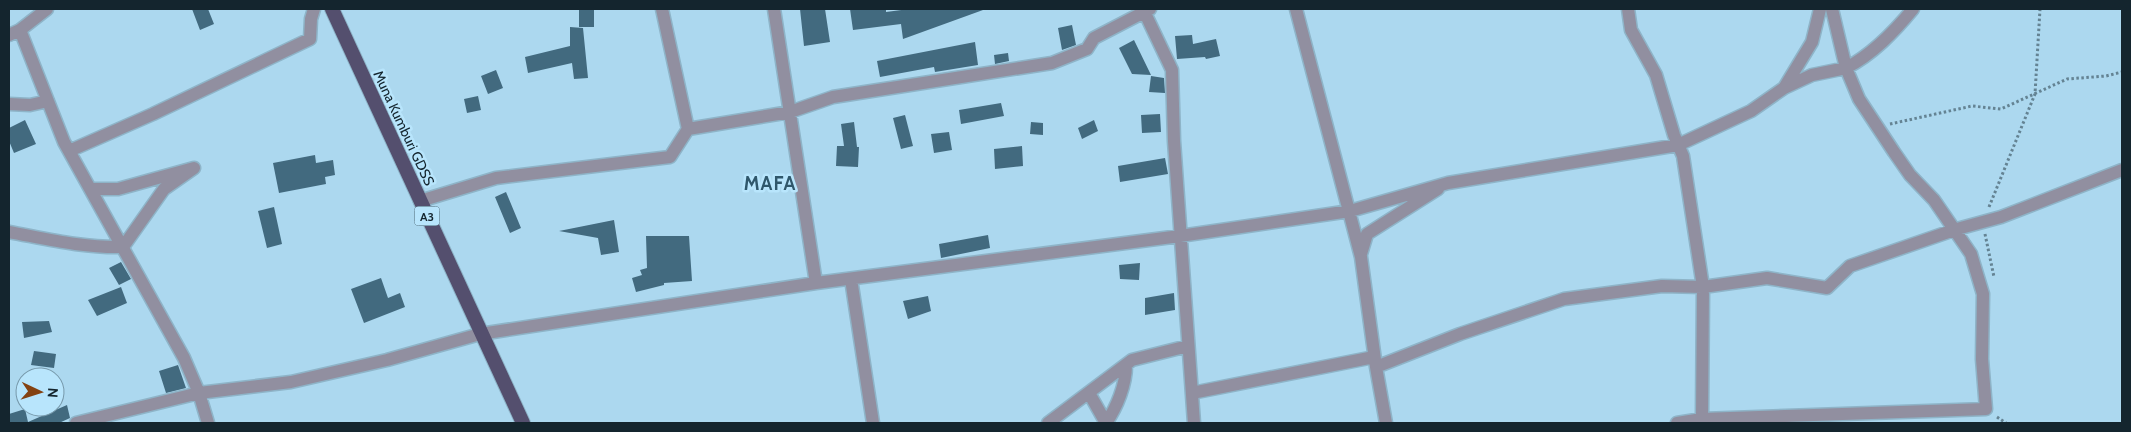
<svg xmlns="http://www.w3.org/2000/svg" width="2131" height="432" viewBox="0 0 2131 432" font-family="Cabin,sans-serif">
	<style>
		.building { fill: #426a7f }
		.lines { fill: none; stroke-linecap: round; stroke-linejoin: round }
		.minor-casing { stroke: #8eb4c8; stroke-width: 15 }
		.trunk-casing { stroke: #8eb4c8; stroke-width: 16 }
		.path { stroke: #648393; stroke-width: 3; stroke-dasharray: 2.5 2.5; stroke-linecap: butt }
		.minor { stroke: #918fa0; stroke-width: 12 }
		.trunk { stroke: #544f6e; stroke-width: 14 }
		.labels { text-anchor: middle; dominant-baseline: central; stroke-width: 5; stroke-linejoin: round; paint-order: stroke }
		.shield { fill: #b8e5fc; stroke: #455f6c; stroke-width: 1 }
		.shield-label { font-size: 12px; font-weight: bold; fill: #14252e }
		.street-label { font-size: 14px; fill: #14252e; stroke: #b8e5fc }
		.district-label { font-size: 19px; font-weight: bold; letter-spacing: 1px; fill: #2f576b; stroke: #b8e5fc }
	</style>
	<rect width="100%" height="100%" fill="#acd8ef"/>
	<!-- building -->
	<path class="building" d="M192,9h16l6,15 -14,6z
		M579,9h15v18h-15z
		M800,9h25l5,33 -26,4z
		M850,9h36v3l23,-3 74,1 -80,29 -2,-15 -48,6z
		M1072,25l4,20 -14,5 -4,-22z
		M570,27l13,1 5,50 -14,1 -2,-16 -44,10 -3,-16 45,-11z
		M1192,35l1,9 23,-5 4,17 -14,3 -1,-2 -28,2 -2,-23z
		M1134,40l17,35 -19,-1 -13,-26z
		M975,42l3,23 -43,7 -1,-5 -54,10 -3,-16z
		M1008,53l1,8 -14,3 -1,-9z
		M496,70l7,18 -15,6 -7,-18z
		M1151,76l13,2 1,15 -16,-1z
		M478,96l3,14 -14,3 -3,-14z
		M1001,103l3,13 -43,8 -2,-14z
		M1160,114l1,18 -19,1 -1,-18z
		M905,115l8,31 -12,3 -8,-31z
		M25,120l11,24 -22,9 -5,-12v-13z
		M1094,120l4,11 -16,8 -4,-11z
		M854,122l3,25h2l-1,20 -22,-1 1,-20h7l-3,-22z
		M1031,122l12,1v12l-13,-1z
		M949,132l3,18 -18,3 -3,-19z
		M1022,146l1,20 -28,3 -1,-20z
		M315,155l1,8 17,-3 2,15 -10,2 1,7 -47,9 -6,-30z
		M1165,158l3,16 -48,8 -2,-16z
		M506,192l15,36 -11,5 -15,-36z
		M274,207l8,37 -15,4 -9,-37z
		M614,220l5,32 -18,3 -3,-17 -39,-7z
		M988,235l2,13 -49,10 -2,-14z
		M646,236h43l3,45 -28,2v2l-28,7 -4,-14 10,-3 -2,-5 7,-2z
		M121,262l10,17 -12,6 -10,-17z
		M1140,263l-1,17 -19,-1 -1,-14z
		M381,278l7,20 12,-5 5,14 -41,16 -13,-34z
		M121,287l6,16 -30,13 -9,-16z
		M1174,293l1,17 -30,5v-17z
		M928,296l3,15 -23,8 -5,-18z
		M49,321l3,11 -28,6 -2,-16z
		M34,351l22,3 -2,14 -23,-3z
		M178,365l8,23 -20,5 -7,-22z
		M67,405l3,13 -11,5h-50v-9l16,-5 3,13z"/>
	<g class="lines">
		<defs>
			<path id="minor" d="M662,9l26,120
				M774,9l42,274
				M1143,9l29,61 2,71 20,282
				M1296,9l65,248 15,110 10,56
				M1628,9l3,21 25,45 18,60 9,21 20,131 -1,132
				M1832,9l14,59c27,-14 48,-36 67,-59
				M20,30l44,112 120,216 15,35 9,30
				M9,35l11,-5 27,-21
				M9,104l21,1 18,-4
				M69,151l84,-37 157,-75 1,-20 3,-10
				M420,201l76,-23 174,-21 18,-28 102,-17 43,-15 219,-34 35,-14 7,-11 56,-29
				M9,232c38,7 74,16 114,15l41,-58 30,-21 -76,21h-28
				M1361,254l6,-20 71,-45
				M851,279l22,144
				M1376,367l84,-33 104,-35 98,-13 41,1 64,-9 60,10 23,-22 107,-37 44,-12 121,-47
				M1089,393l17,30
				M1192,393l182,-36
				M76,423l123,-30 92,-11 96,-22 93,-26 336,-51 364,-47 170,-25 98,-28 230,-38 73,-34 33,-23
				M1048,423l84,-63 56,-14
				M1106,423c11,-16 20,-38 20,-58
				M1677,423l25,-4 284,-10 -4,-50 1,-65 -12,-40 -37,-54 -24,-25 -16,-23 -35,-53 -13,-31 -34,7 -28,13 28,-46 8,-33"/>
			<path id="trunk" d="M332,9l191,414"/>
		</defs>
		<!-- minor casing -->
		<use href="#minor" class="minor-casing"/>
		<!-- trunk casing -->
		<use href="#trunk" class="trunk-casing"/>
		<!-- path -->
		<path class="path" d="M1890,124l82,-18 29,3 66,-30 39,-3 16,-4
			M1989,207l46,-113 5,-85
			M1985,234l9,43
			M1997,417l9,6"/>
		<!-- minor -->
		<use href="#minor" class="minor"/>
		<!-- trunk -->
		<use href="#trunk" class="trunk"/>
	</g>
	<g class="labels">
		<!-- shield labels -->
		<rect class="shield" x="414.5" y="206.5" width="25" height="19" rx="4"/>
		<g class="shield-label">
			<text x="427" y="216">A3</text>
		</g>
		<!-- street labels -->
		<g class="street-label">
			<text transform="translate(404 128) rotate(65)">Muna Kumburi GDSS</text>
		</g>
		<!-- district labels -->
		<g class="district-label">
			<text x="770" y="183">MAFA</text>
		</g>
	</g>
	<!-- border -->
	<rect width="2131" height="432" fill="none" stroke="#14252e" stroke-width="20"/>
	<!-- north arrow -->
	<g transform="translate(40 392) rotate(94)"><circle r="24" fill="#b8e5fc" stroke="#7698aa"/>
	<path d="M0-4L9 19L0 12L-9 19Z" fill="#844212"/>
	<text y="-8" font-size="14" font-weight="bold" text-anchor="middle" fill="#14252e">N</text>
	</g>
</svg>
